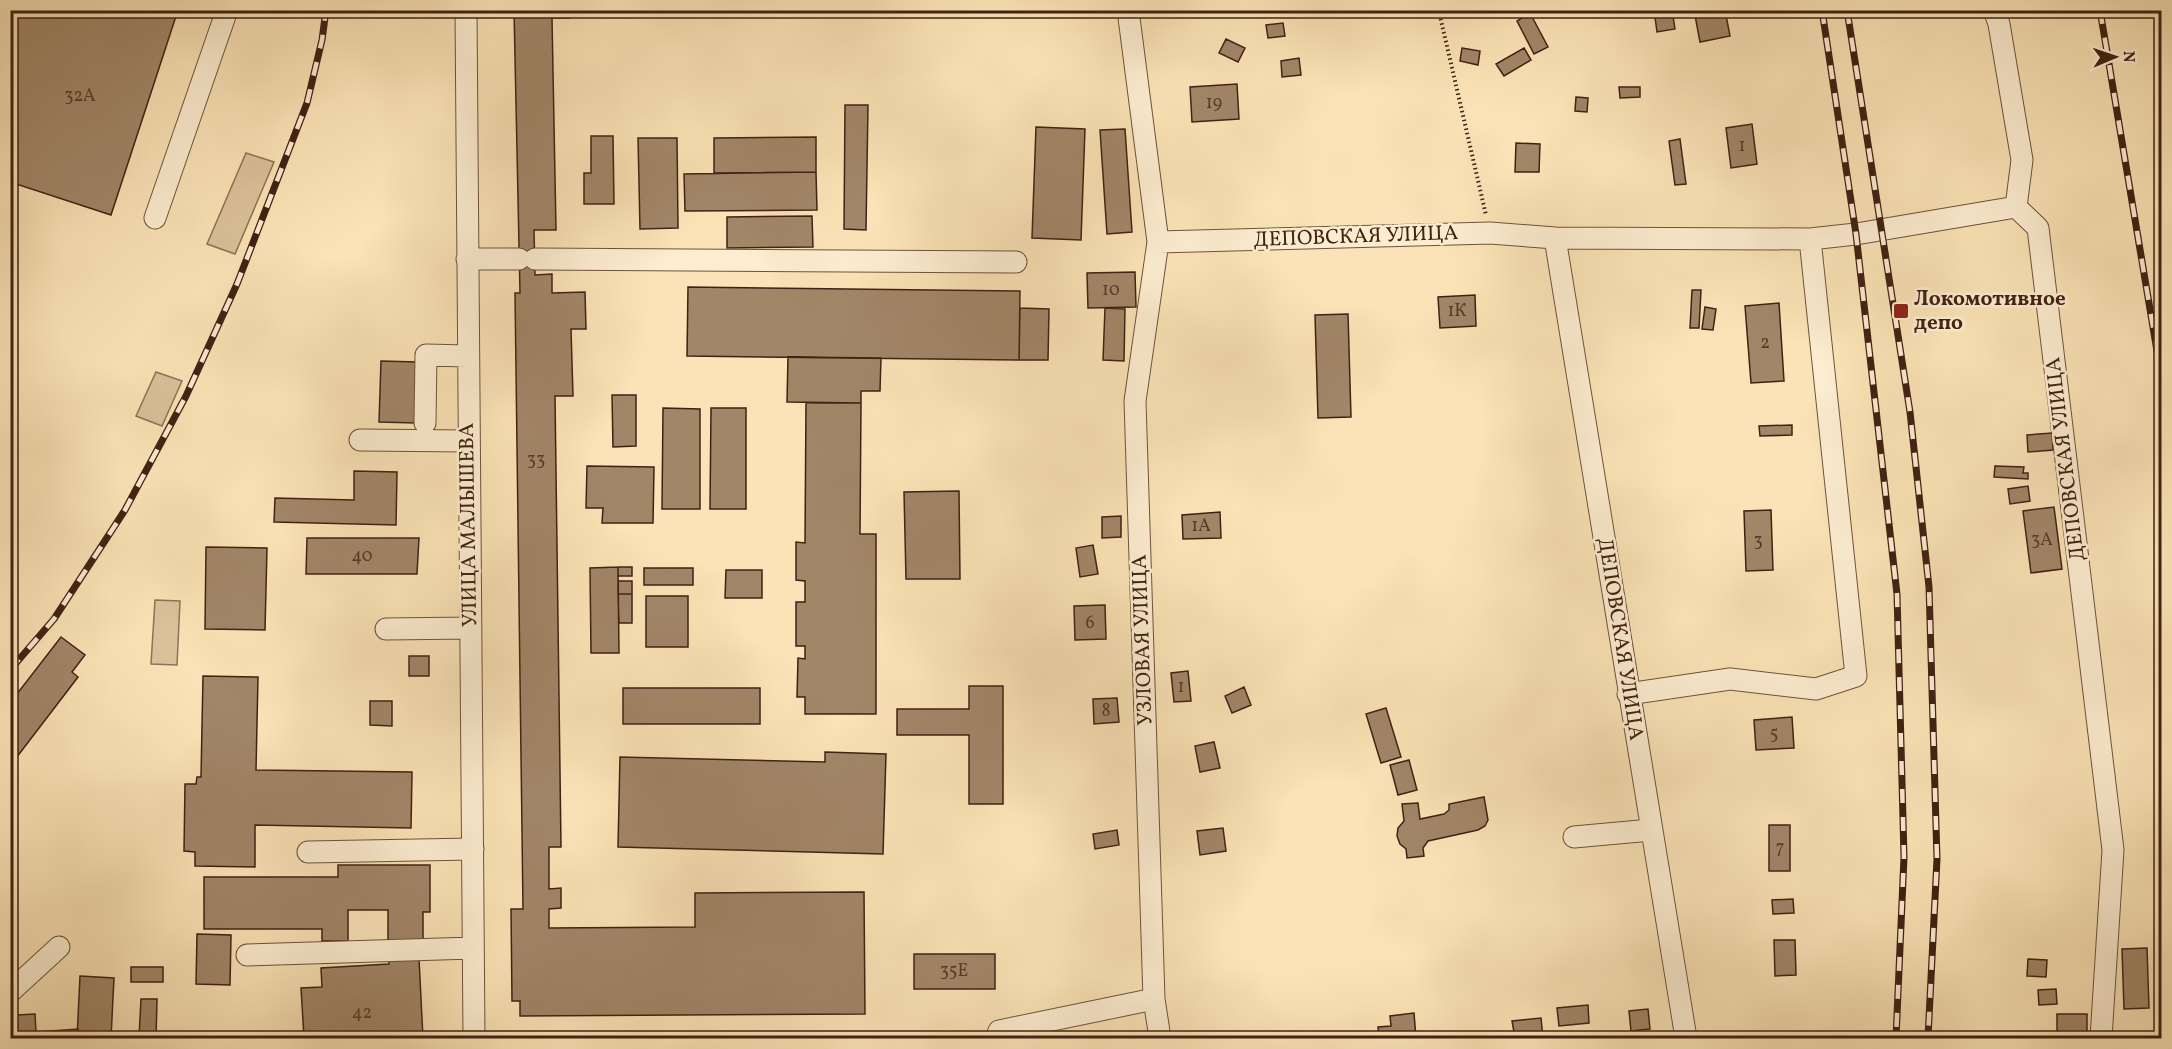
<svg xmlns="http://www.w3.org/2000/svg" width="2172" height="1049" viewBox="0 0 2172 1049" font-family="Vollkorn,serif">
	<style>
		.green { fill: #dbc29a; stroke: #8e7257; stroke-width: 1.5 }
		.building { fill: #a18668; stroke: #412114; stroke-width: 1.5 }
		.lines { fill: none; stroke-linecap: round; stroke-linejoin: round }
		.minor-casing { stroke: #6f523c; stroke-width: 23 }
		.path { stroke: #412114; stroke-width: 4; stroke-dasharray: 1.5 3; stroke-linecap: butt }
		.minor { stroke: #fcedd0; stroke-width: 21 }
		.rail-casing { stroke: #412114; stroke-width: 7 }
		.rail { stroke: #fcedd0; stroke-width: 4.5; stroke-dasharray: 14; stroke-linecap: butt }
		.poi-dot { fill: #8f2418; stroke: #fcedd0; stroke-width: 2 }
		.labels { text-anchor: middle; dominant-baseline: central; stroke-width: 5; stroke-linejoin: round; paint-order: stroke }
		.number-label { font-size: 18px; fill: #593a29 }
		.street-label { font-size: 21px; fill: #412114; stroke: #fcedd0 }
		.poi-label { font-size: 21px; font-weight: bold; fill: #412114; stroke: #fcedd0; text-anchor: start }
	</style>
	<rect width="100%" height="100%" fill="#fae3b6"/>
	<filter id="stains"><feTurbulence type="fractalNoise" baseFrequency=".00333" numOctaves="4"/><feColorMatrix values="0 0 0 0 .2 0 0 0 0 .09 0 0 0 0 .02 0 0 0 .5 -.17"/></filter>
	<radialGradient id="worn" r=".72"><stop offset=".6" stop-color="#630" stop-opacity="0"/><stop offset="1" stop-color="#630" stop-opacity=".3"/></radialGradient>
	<!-- green -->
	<path class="green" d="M246,153l28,9 -39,92 -28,-10z
		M156,372l26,9 -20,45 -26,-10z
		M155,600l25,1 -3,64 -26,-1z"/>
	<!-- building -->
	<path class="building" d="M10,10h168l-67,205 -101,-33z
		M514,10h56v8h-18l4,212h-22l1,45 17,-1v19l33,-1 1,37h-15l2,67h-18l6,451h-12v42l12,-1v20l-12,1v19l146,-1v-34l169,-1 1,122 -345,2v-15h-8l-1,-92h12l-8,-616h5z
		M1654,10h18l3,19 -18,3z
		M1694,10h31l5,26 -30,6z
		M1530,13l18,34 -14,7 -17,-33z
		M1283,23l2,13 -17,2 -2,-13z
		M1226,39l19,9 -7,14 -19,-9z
		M1462,48l18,3 -2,14 -18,-4z
		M1524,48l7,12 -27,16 -8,-12z
		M1299,58l2,17 -19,2 -1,-16z
		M1237,84l2,35 -47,3 -2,-35z
		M1619,87h21v10l-20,1z
		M1576,97l12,1 -1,14 -12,-1z
		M845,105h23l-2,125 -22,-1z
		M1752,124l5,40 -26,4 -5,-40z
		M1036,127l49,2 -4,111 -49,-2z
		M1125,129l7,103 -25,2 -7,-104z
		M591,136h22l1,68h-30v-31h7z
		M816,137v35l-102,1v-35z
		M638,138h39l1,90 -38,1z
		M1680,139l6,45 -11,1 -6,-44z
		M1516,143l24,1 -1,28h-24z
		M816,172l1,38 -132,1 -1,-37z
		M812,216l1,31 -86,1v-31z
		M1135,272l1,35 -48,1 -1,-35z
		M688,287l332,4 -1,69 -332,-4z
		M1692,290h9l-2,38h-9z
		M1475,295l1,31 -36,2 -2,-31z
		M1779,303l5,78 -33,2 -6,-77z
		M1705,307l11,2 -3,21 -11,-1z
		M1020,308l29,1 -1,51h-29z
		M1105,308l20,1 -1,52 -21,-1z
		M1348,314l3,103 -33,1 -3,-103z
		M788,357l93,1 -1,33h-19v12l-74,-1z
		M381,361l36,1 -1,61 -37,-1z
		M612,395h24v51l-23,1z
		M806,403h55l-1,131h16v180h-71v-17h-8l1,-39 7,1v-13h-9v-44h9v-21l-9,-1v-38l9,1z
		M663,408l37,1v100h-38z
		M711,408h35v101h-36z
		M1792,425v10l-32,1 -1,-10z
		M2052,433l1,17 -25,2 -1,-17z
		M587,466l67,1 -1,56h-51l1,-15h-17z
		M1995,466l29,1 -1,6h5v6l-34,-2z
		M354,471l43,1 -1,53 -122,-3 1,-24 79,2z
		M2028,486l2,15 -20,3 -2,-15z
		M959,491l1,88h-54l-2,-87z
		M2054,507l8,62 -31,4 -8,-62z
		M1771,510l2,60 -27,1 -2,-60z
		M1220,512l1,26 -38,1 -1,-24z
		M1121,516v21l-19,1v-21z
		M307,538h112l-2,36h-111z
		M1093,545l5,29 -18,3 -4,-29z
		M206,547l61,1 -2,82 -60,-1z
		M618,567h14v9h-14z
		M618,567l1,86h-28l-1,-85z
		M644,568h49v17h-49z
		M726,570h36v28h-37z
		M618,581h14v13h-14z
		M618,594h14v29h-13z
		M646,596h42v51h-42z
		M1105,605l1,34 -31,1 -1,-34z
		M61,637l24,18 -13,17 6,5 -68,89v-63z
		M409,656h20v20h-20z
		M1188,671l3,30 -17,1 -3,-29z
		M203,676l55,1 -2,93 156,2 -1,56 -156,-3v42l-60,-1v-14l-11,-1 1,-67h11l1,-7h4z
		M969,686h34v118h-34v-69h-72v-26h72z
		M1244,687l7,18 -19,8 -7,-17z
		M623,688h137v36h-137z
		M1117,698l2,24 -25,2 -1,-25z
		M370,701h22v25l-22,-1z
		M1386,708l15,49 -20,6 -15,-49z
		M1792,717l2,31 -38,2 -2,-30z
		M1214,742l6,26 -20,4 -5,-26z
		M825,752l61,2 -3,100 -265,-7 2,-90 205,5z
		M1409,760l8,30 -19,5 -8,-30z
		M1484,797l4,23 -3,6 -7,4 -50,11 -5,7 1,8 -17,2 -1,-9 -6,-5 -3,-8 1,-8 6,-7 -2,-17 16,-1 2,16 24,-5 5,-4v-6z
		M1769,825h21v46h-21z
		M1223,828l3,23 -26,4 -3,-24z
		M1117,830l2,15 -24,4 -2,-15z
		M338,865h92v47h-7v28h-35v-30h-40v31h-26v-12h-118v-52h134z
		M1793,899l1,14 -21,1 -1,-14z
		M197,934l34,1 -1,50 -34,-1z
		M1774,940h21l1,35 -21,1z
		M2147,948l2,60 -25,1 -2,-60z
		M914,954h81v35h-81z
		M419,959l4,79h-119l-3,-50 21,-1 -1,-19 68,-4v-3z
		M2028,959l19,1 -1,17 -19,-1z
		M131,967h32v15h-32z
		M80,976l34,2 -3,60h-34z
		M2056,989l1,15 -18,1 -1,-15z
		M141,999h16l-1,39h-17z
		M1588,1005l1,18 -30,3 -2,-18z
		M1648,1009l2,20 -19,2 -2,-20z
		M1414,1013l2,25h-37l-1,-11 13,-1 -1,-10z
		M35,1014l1,18 42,-3 -1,9h-59l-1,-23z
		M2057,1014h30v24h-30z
		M1541,1018l2,20h-28l-3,-17z
		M1316,1032l1,6h-24l-1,-2z
		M1772,1032h21v6h-21z
		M561,1034v4h-14v-3z
		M649,1034v4h-41v-3z"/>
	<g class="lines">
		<defs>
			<path id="minor" d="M466,10l8,1028
				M1128,10l30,232 -23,159 19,598 6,39
				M1994,10l5,14 23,136 -6,47
				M155,218l72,-208
				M1555,238l255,1 46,-5 160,-27 22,21 75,622 -12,188
				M1158,242l332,-9 65,5 131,800
				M467,259h52
				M535,259l481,3
				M425,423l1,-68 41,1
				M360,440l109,1
				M386,629l84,-1
				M1628,694l102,-15 86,10 40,-13 -46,-437
				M1574,837l77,-7
				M308,852l165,-3
				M247,955l226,-7
				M10,992l49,-45
				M996,1038l3,-7 155,-32"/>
		</defs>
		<!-- minor casing -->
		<use href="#minor" class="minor-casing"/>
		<!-- path -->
		<path class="path" d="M1441,10l-1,6 46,199"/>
		<!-- minor -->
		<use href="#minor" class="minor"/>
		<defs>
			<path id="rail" d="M1822,10l34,224 41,360 7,263 -8,181
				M1847,10l63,402 19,175 8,272 -9,179
				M2100,10l62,371
				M10,670l44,-51 71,-109 61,-114 51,-112 70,-181 15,-63 4,-30"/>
		</defs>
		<!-- rail casing -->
		<use href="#rail" class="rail-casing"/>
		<!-- rail -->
		<use href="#rail" class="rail"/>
	</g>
	<!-- markers -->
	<rect class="poi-dot" x="1893" y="303" width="16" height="16" rx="3"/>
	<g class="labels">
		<!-- number labels -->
		<g class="number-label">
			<text x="80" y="96">32А</text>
			<text x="1214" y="103">19</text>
			<text x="1742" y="146">1</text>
			<text x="1111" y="290">10</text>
			<text x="1457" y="311">1К</text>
			<text x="1765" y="343">2</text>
			<text x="536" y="460">33</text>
			<text x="1201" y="526">1А</text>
			<text x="2042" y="540">3А</text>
			<text x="1758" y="541">3</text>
			<text x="362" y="556">40</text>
			<text x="1090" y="623">6</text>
			<text x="1181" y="687">1</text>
			<text x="1106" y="711">8</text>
			<text x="1774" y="734">5</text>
			<text x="1780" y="848">7</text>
			<text x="954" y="971">35Е</text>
			<text x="362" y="1013">42</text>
		</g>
		<!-- street labels -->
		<g class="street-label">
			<text transform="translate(1356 237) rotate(-2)">ДЕПОВСКАЯ УЛИЦА</text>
			<text transform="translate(2066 459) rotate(-97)">ДЕПОВСКАЯ УЛИЦА</text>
			<text transform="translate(469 525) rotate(-91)">УЛИЦА МАЛЫШЕВА</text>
			<text transform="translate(1620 639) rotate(81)">ДЕПОВСКАЯ УЛИЦА</text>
			<text transform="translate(1143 640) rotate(-92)">УЗЛОВАЯ УЛИЦА</text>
		</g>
		<!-- poi labels -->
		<g class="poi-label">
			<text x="1914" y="299">Локомотивное<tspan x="1914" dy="24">депо</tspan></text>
		</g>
	</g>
	<!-- margin -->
	<rect width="2172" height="1049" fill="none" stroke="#fae3b6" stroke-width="36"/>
	<rect x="12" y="12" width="2148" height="1025" fill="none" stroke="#412114" stroke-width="3"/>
	<rect x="18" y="18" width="2136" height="1013" fill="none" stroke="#412114" stroke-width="1.5"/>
	<!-- north arrow -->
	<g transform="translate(2115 57) rotate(88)" stroke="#fcedd0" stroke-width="4.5" paint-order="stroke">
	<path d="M0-4.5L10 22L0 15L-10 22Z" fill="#412114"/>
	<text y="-9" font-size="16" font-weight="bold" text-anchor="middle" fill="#412114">N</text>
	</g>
	<rect width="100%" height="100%" filter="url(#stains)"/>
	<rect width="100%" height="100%" fill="url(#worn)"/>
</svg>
